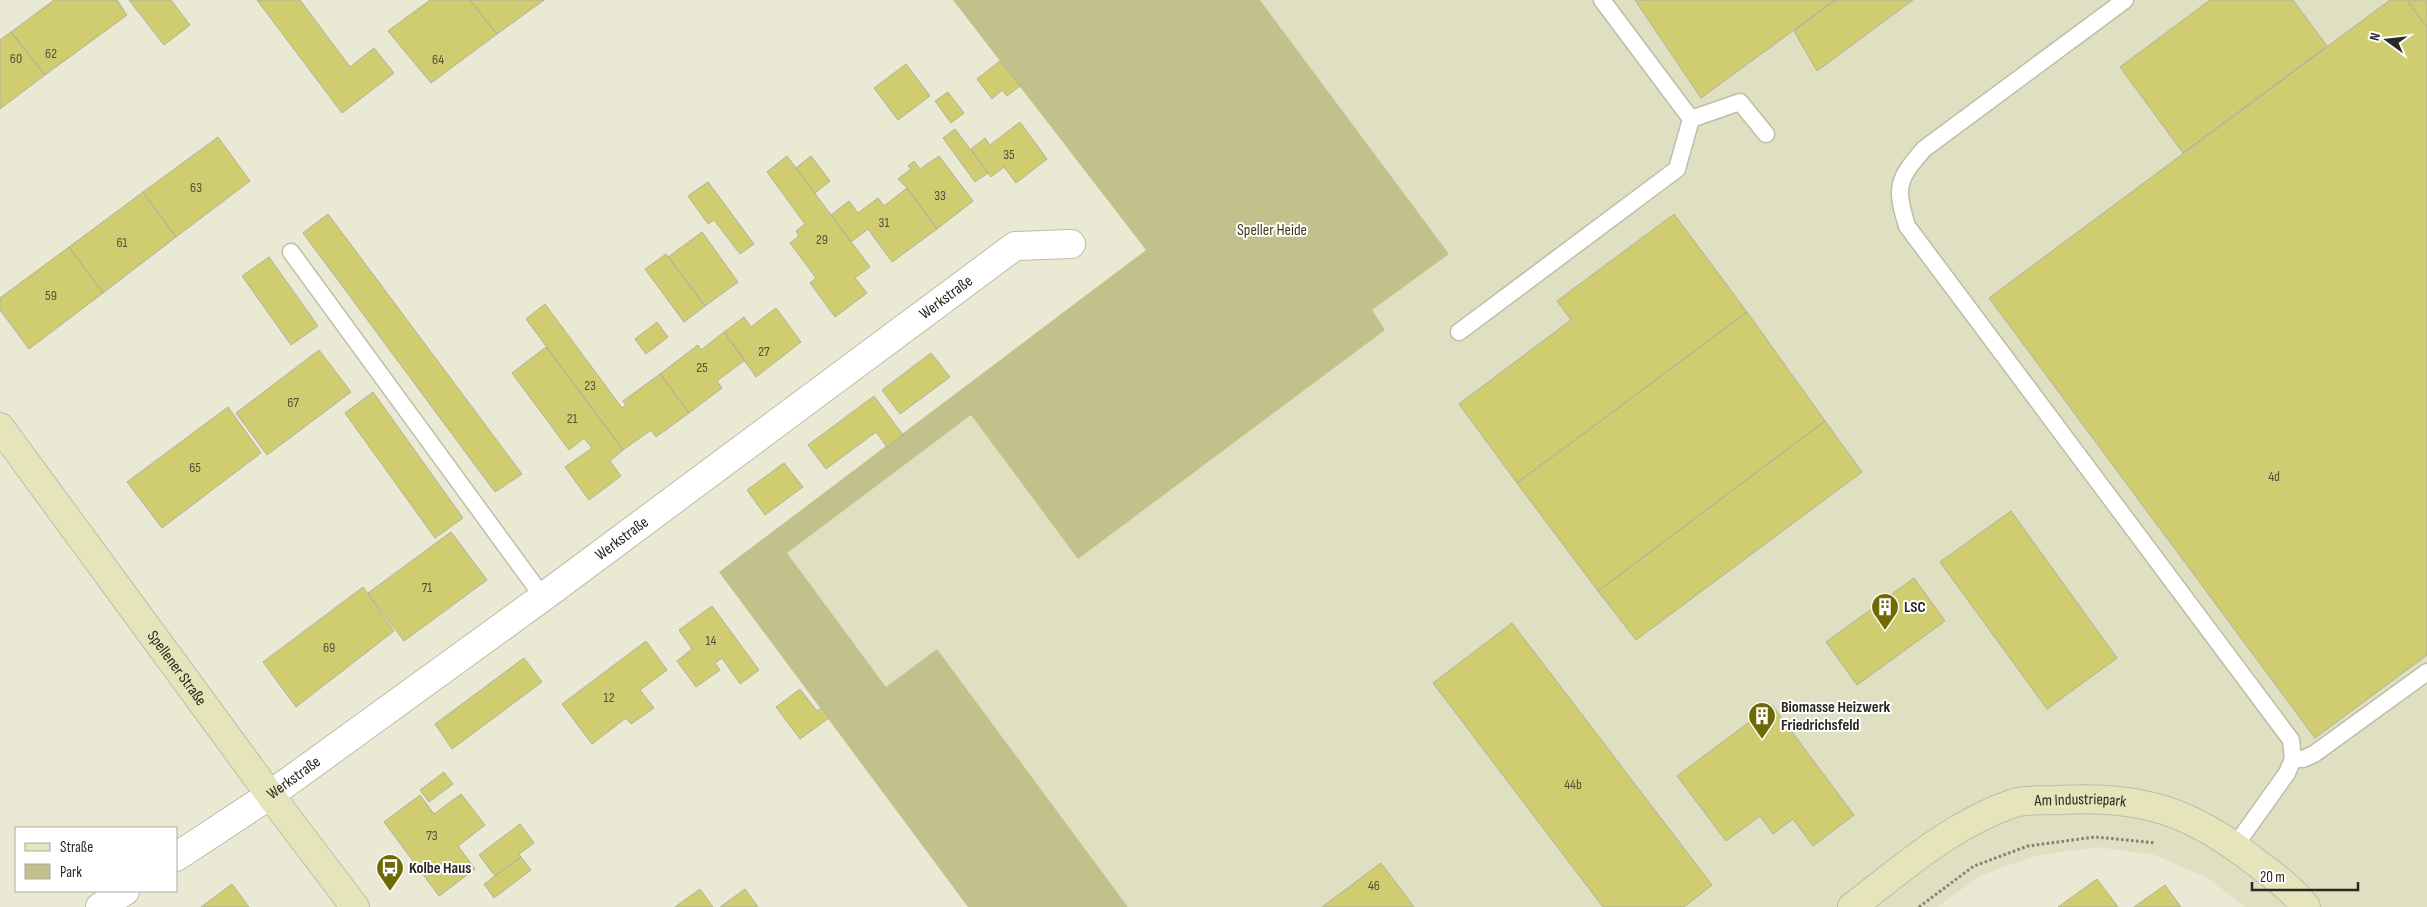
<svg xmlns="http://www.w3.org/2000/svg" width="2427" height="907" viewBox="0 0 2427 907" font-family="'Sofia Sans Condensed',sans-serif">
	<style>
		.built { fill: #dfdfc2 }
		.green { fill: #c2c18c }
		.building { fill: #d0cc70; stroke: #b1b19c }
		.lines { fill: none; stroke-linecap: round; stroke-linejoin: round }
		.lane-casing { stroke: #bdbda8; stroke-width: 19 }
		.street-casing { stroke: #bdbda8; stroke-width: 30 }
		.secondary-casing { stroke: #bdbda8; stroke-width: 30 }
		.path { stroke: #818172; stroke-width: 3; stroke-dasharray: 2.5 2.5; stroke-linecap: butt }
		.lane { stroke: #fff; stroke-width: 16 }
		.street { stroke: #fff; stroke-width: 28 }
		.secondary { stroke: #e6e4ba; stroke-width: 28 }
		.labels { text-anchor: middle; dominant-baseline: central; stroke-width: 4; stroke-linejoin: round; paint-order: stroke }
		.number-label { font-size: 14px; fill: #545236 }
		.park-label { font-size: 16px; fill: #3e3c14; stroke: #fff }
		.street-label { font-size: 16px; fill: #2a2a22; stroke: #fff }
		.poi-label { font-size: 16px; font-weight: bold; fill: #2a2a22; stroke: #fff; text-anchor: start }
	</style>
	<rect width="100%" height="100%" fill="#eaead4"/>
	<!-- built -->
	<path class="built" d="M1260,0h1167v907h-182l-37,-29 -53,-23 -58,-8 -62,9 -54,19 -44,32h-809l-191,-258 -51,38 -100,-134 185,-138 107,144 307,-229 -14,-20 78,-56z"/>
	<!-- green -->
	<path class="green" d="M953,0h307l189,254 -77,56 13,20 -307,229 -107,-144 -184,138 99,134 51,-38 191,258h-160l-249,-335 427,-322z"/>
	<!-- building -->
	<path class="building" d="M54,0h63l10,15 -82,60 -34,-43z
		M129,0h42l19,25 -26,20z
		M257,0h43l50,67 24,-19 20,25 -52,40z
		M430,0h40l27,34 -66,49 -43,-52z
		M470,0h74l-47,34z
		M1635,0h200l-134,98z
		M1835,0h78l-96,71 -23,-40z
		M2210,0h83l34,46 -144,107 -63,-86z
		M2390,0h17l20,27v628l-112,83 -326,-440z
		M2407,0h20v27z
		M11,32l34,43 -45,34v-69z
		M1000,61l20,25 -13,10 -5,-6 -10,9 -15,-20z
		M906,64l24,32 -32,24 -24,-32z
		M948,92l16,21 -13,10 -16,-22z
		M1020,122l27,37 -31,24 -12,-16 -13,10 -20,-28 14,-11 5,7z
		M955,129l33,44 -13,9 -32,-44z
		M218,137l32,44 -74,56 -33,-45z
		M787,156l83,111 -15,11 12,15 -32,24 -25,-34 6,-5 -26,-35 9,-7 -3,-5 9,-7 -38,-52z
		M811,156l19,25 -15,12 -19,-25z
		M939,156l34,45 -36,28 -30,-41 -9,-9 13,-10 -3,-3 6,-5 6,8z
		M708,182l46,62 -14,10 -26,-34 -6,4 -20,-28z
		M907,188l30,41 -45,33 -24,-33 -17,13 -20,-27 18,-14 9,12 20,-15 6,8z
		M143,192l33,45 -73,56 -34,-46z
		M328,214l194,260 -27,18 -192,-259z
		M1674,214l73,98 -230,171 -58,-79 112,-84 -14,-19z
		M702,232l36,50 -33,24 -37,-49z
		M69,247l34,46 -74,56 -29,-39v-12z
		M666,254l39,52 -21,16 -39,-53z
		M269,257l49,69 -27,19 -49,-69z
		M545,304l77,104 4,-3 -3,-4 37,-27 29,39 -33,24 -5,-7 -28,20 -97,-131z
		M776,308l25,34 -45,35 -32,-45 20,-15 7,10z
		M1747,312l78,109 -227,170 -81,-108z
		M657,322l11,15 -22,17 -11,-15z
		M724,332l21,28 -28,21 5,7 -33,25 -29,-39 38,-29 3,5z
		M546,347l77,103 -13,11 11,15 -32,24 -24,-33 27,-19 -8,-10 -15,12 -57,-77z
		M319,350l32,42 -84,63 -31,-42z
		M931,353l19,24 -50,37 -18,-24z
		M373,392l90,126 -28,20 -90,-125z
		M874,396l29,39 -16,12 -11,-15 -50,37 -18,-24z
		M228,407l33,46 -99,75 -35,-46z
		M1825,421l37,51 -226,168 -38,-49z
		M784,463l19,24 -38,28 -18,-25z
		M2011,511l106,147 -70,51 -107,-147z
		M451,532l36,48 -83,61 -36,-48z
		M1914,578l31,43 -88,64 -31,-43z
		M363,587l31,44 -98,76 -33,-45z
		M712,606l47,64 -19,14 -18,-26 -7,5 5,7 -24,17 -19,-26 15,-12 -13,-19z
		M1512,623l200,262 -28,22h-81l-170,-224z
		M646,641l21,29 -27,20 14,18 -23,16 -5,-6 -34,26 -30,-40z
		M524,658l18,24 -90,67 -17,-25z
		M800,689l17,22 5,-3 7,10 -29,21 -24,-32z
		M1772,705l82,110 -41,31 -20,-27 -20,15 -13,-18 -34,25 -49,-65z
		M444,772l9,12 -24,18 -9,-12z
		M461,794l24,31 -27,21 17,23 -36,27 -55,-74 36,-27 14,19z
		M520,824l14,19 -15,11 2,3 -26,19 -16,-21z
		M521,857l10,13 -37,28 -10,-14z
		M1381,863l33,44h-92z
		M2097,879l21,28h-60z
		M232,884l17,23h-48z
		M2165,885l16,22h-47z
		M700,889l13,18h-38z
		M745,889l13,18h-38z"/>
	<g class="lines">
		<defs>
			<path id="lane" d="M1602,0l89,119 49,-17 26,32
				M2125,0l-201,149c-27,31 -29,38 -17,77l384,514 2,19 -6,14 -52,73
				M291,252l252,345
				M1459,332l218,-163 14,-50
				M2293,759h10l11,-5 113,-82"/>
			<g id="street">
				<path id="s1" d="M176,857l94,-62 273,-198 472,-351 56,-2"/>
				<path d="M100,907l25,-16"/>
			</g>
			<g id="secondary">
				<path id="s2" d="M0,427l270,368 85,112"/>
				<path id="s3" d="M1852,907c51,-39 100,-83 162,-104 13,-4 31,-2 45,-3 84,-5 134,12 199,64 18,13 35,26 48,43"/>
			</g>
		</defs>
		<!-- lane casing -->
		<use href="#lane" class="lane-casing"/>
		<!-- street casing -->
		<use href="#street" class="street-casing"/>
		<!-- secondary casing -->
		<use href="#secondary" class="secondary-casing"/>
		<!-- path -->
		<path class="path" d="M1919,907l55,-41 54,-20 67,-9 60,6"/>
		<!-- lane -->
		<use href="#lane" class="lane"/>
		<!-- street -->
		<use href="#street" class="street"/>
		<!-- secondary -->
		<use href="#secondary" class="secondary"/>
	</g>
	<!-- icons -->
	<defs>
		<symbol id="building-pin" viewBox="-11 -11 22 30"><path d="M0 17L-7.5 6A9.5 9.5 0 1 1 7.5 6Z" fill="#6e6a04" stroke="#fff"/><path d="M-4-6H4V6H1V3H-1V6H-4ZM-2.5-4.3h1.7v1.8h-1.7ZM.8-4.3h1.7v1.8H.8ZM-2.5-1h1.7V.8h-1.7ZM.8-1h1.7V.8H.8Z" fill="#fff"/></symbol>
		<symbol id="bus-pin" viewBox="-11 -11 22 30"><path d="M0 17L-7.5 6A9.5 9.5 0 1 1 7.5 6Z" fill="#6e6a04" stroke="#fff"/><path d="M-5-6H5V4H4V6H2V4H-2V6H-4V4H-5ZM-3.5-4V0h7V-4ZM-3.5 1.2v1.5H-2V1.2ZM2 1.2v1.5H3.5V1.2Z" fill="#fff"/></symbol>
	</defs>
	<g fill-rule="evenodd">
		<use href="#building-pin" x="1869" y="591" width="32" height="43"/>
		<use href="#building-pin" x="1746" y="700" width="32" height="43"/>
		<use href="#bus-pin" x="374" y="852" width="32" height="43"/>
	</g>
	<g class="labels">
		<!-- number labels -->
		<g class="number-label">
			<text x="51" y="53">62</text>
			<text x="16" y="58">60</text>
			<text x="438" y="59">64</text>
			<text x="1009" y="154">35</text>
			<text x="196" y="187">63</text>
			<text x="940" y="195">33</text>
			<text x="884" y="222">31</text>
			<text x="822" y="239">29</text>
			<text x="122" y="242">61</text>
			<text x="51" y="295">59</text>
			<text x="764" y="351">27</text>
			<text x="702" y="367">25</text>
			<text x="590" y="385">23</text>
			<text x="293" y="402">67</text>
			<text x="572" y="418">21</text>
			<text x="195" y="467">65</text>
			<text x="2274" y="476">4d</text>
			<text x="427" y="587">71</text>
			<text x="711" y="640">14</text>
			<text x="329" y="647">69</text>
			<text x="609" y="697">12</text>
			<text x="1573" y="784">44b</text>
			<text x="432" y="835">73</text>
			<text x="1374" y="885">46</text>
		</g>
		<!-- park labels -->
		<g class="park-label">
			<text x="1272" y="230">Speller Heide</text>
		</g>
		<!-- street labels -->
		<g class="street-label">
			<text stroke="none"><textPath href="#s1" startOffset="952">Werkstraße</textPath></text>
			<text stroke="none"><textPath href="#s1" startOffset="548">Werkstraße</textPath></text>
			<text stroke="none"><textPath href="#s2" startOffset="299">Spellener Straße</textPath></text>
			<text stroke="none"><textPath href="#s1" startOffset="142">Werkstraße</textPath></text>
			<text stroke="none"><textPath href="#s3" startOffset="260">Am Industriepark</textPath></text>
		</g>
		<!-- poi labels -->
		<g class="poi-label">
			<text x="1904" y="607">LSC</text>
			<text x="1781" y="707">Biomasse Heizwerk<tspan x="1781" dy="18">Friedrichsfeld</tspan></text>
			<text x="409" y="868">Kolbe Haus</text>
		</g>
	</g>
	<!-- legend -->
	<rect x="15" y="827" width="162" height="65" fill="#ffffff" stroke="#aaaaa7"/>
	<rect x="25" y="843" width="25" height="8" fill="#e6e4ba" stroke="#aaaaa7"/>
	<text x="60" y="852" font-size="15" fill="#2a2a22">Straße</text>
	<rect x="25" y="864" width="25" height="15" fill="#c2c18c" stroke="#aaaaa7"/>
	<text x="60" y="877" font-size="15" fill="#2a2a22">Park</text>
	<!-- north arrow -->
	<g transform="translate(2387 40) rotate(285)" stroke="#ffffff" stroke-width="4" paint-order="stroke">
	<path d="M0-4L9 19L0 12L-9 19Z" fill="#2a2a22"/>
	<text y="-8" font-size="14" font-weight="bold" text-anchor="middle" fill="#2a2a22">N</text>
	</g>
	<!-- scale -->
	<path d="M2252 882v8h106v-8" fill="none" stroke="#2a2a22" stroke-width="2.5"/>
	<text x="2260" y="882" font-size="15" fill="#2a2a22" stroke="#ffffff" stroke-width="4" paint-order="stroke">20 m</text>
</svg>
